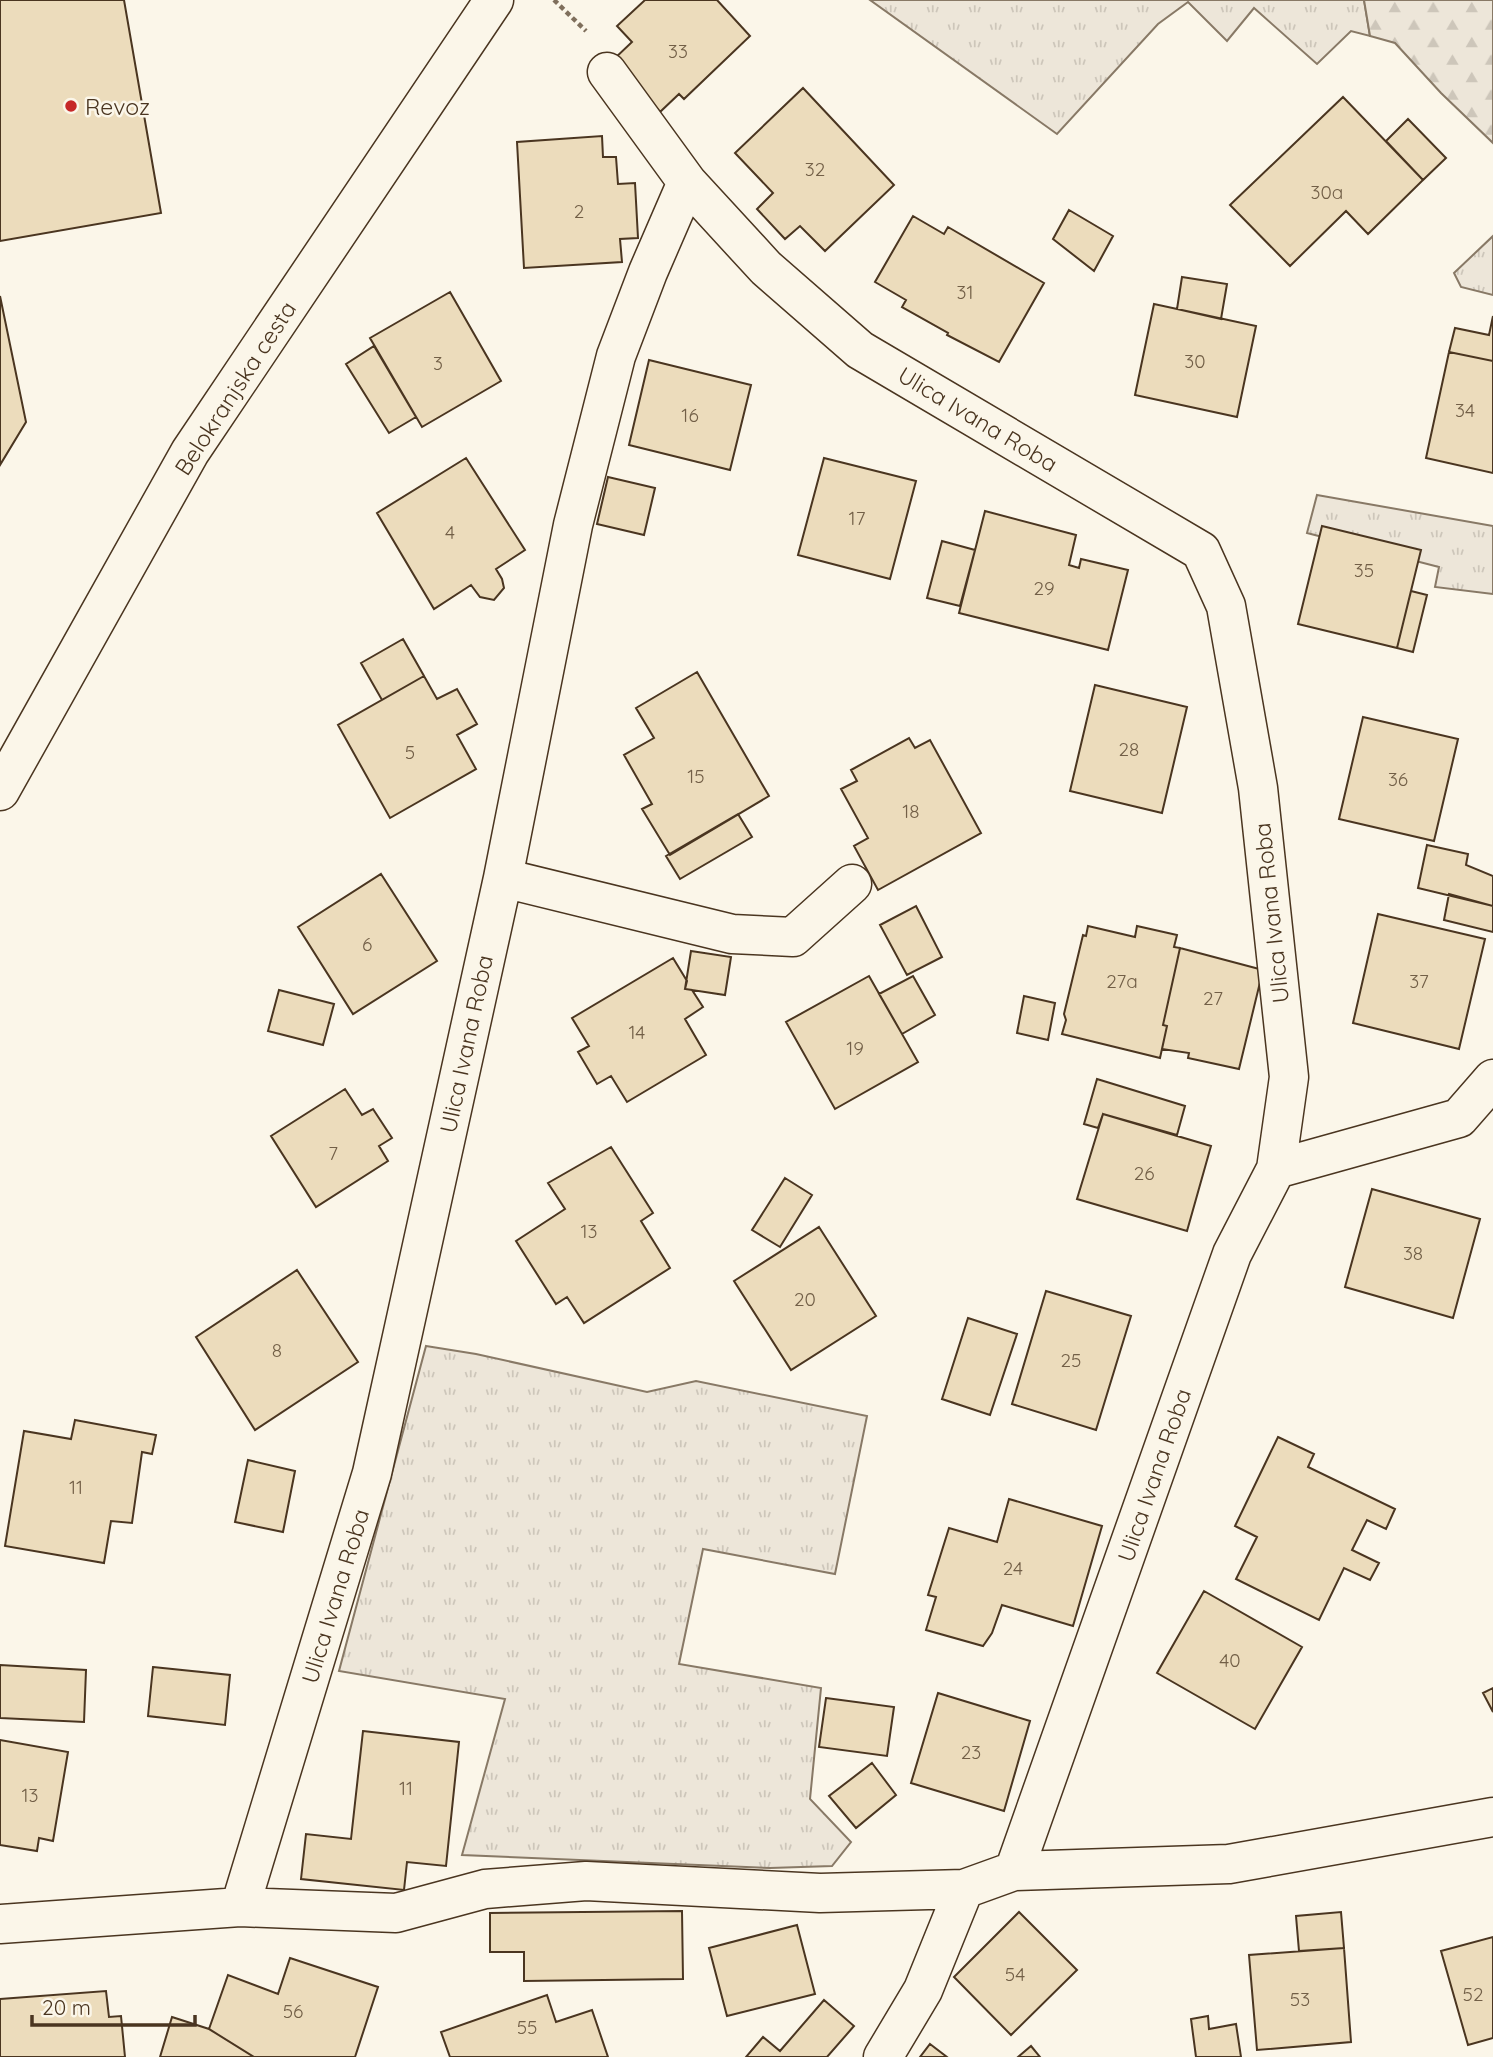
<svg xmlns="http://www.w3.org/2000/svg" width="1493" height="2057" viewBox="0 0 1493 2057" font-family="Quicksand,sans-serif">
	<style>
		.grass { fill: url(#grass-tufts); stroke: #887966; stroke-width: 2 }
		.forest { fill: url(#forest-firs); stroke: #887966; stroke-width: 2 }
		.building { fill: #ecdcbc; stroke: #4a3520; stroke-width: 2 }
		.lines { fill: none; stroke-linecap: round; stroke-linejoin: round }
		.street-casing { stroke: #4a3520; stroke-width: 41 }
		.primary-casing { stroke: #4a3520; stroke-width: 41 }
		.path { stroke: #7f6f5c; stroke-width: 4.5; stroke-dasharray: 5 3.5; stroke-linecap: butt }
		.street { stroke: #fbf6e9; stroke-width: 38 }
		.primary { stroke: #fbf6e9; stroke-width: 38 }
		.poi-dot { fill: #c62828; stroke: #fbf6e9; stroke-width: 2.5 }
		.labels { text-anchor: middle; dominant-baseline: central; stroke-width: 5; stroke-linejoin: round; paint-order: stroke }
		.number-label { font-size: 19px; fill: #725f47 }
		.poi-label { font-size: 23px; fill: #4a3520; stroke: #fbf6e9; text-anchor: start }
		.street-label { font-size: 23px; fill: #4a3520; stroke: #fbf6e9 }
	</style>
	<defs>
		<pattern id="grass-tufts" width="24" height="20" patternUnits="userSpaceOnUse" patternTransform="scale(1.75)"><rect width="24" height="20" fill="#ede6d9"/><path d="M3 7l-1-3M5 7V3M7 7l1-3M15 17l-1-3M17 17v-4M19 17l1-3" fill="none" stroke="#cdc6ba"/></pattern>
		<pattern id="forest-firs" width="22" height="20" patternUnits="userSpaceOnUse" patternTransform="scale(1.75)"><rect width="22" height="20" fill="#ede6d9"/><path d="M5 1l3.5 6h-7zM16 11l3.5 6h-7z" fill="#cdc6ba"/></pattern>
	</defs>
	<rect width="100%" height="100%" fill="#fbf6e9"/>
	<!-- grass -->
	<path class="grass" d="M870,0h494l6,36 -19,-5 -34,33 -63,-56 -27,33 -39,-39 -30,22 -101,110z
		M1493,236v59l-32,-8 -7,-14z
		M1317,495l176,31v68l-58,-7 4,-20 -132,-34z
		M426,1346l50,8 171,38 49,-11 171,35 -32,158 -132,-25 -24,115 142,24 -11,111 41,43 -19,24 -62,2 -308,-13 43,-156 -166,-28z"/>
	<!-- forest -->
	<path class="forest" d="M1364,0h129v143l-52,-50 -46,-50 -25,-7z"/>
	<!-- building -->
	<path class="building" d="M0,0h124l37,213 -161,28z
		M645,0h72l33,36 -66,63 -5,-5 -19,18 -47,-52 19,-18 -15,-16z
		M803,88l91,97 -69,66 -25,-25 -15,13 -28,-30 16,-16 -38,-40z
		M1343,97l80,83 -55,54 -22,-23 -56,55 -60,-61z
		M1408,119l38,39 -23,22 -37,-39z
		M602,136l1,21h13l2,27 17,-1 3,55 -18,1 2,23 -98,6 -7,-126z
		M1069,210l44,26 -19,35 -41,-32z
		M913,216l31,18 4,-7 96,56 -45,79 -52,-27 1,-2 -46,-26 4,-7 -31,-18z
		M1182,277l45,7 -6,35 -44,-10z
		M450,292l51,89 -79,46 -52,-89z
		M0,296l26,126 -26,43z
		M1154,304l102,22 -19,91 -102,-22z
		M1493,316v45l-44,-9 6,-24 34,7z
		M374,346l42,71 -27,16 -43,-69z
		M1449,352l44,9v112l-67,-15z
		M649,360l102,25 -21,85 -101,-25z
		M466,458l59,92 -29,19 6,10 2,9 -10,12 -14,-3 -9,-12 -37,24 -57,-96z
		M824,458l92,23 -26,98 -92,-24z
		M608,477l47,11 -11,47 -47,-11z
		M985,511l91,24 -7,30 10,3 2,-9 47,11 -20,80 -149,-37z
		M1322,526l99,24 -24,98 -99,-24z
		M942,541l33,9 -15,56 -33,-8z
		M1411,591l16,4 -14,57 -16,-4z
		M403,639l21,37 -42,24 -21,-37z
		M697,672l72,124 -99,59 -28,-46 10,-5 -28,-49 30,-17 -18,-30z
		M424,676l13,23 20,-10 20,35 -20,11 19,34 -86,49 -52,-93z
		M1095,685l92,22 -25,106 -92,-22z
		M1363,717l95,22 -24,102 -95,-22z
		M909,738l6,10 15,-8 51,93 -103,57 -24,-44 14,-8 -27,-49 16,-8 -6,-11z
		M738,814l14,23 -72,42 -14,-23z
		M1427,845l41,9 -2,11 27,11v30l-75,-18z
		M381,874l56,87 -84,53 -55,-87z
		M1449,894l44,12v26l-49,-12z
		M916,906l26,51 -35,18 -27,-50z
		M1378,914l107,25 -26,110 -106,-26z
		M1088,926l47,11 2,-11 40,9 -3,12 6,1 -17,77 4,1 -7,32 -98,-24 4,-14 -2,-6 19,-79 3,1z
		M1180,948l83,22 -24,99 -51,-11 1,-5 -27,-4 5,-23 -4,-1z
		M691,951l40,6 -6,38 -40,-6z
		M673,958l14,23 -2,8 7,1 11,17 -18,12 21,36 -79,47 -16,-26 -14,8 -19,-32 11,-6 -17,-28z
		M869,976l49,86 -83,47 -49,-87z
		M913,976l22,39 -33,19 -23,-40z
		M279,990l55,14 -11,41 -55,-14z
		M1024,996l31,7 -7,37 -31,-7z
		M1097,1079l88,27 -8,29 -74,-21 -5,14 -14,-4z
		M345,1089l17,26 11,-6 19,29 -13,8 9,15 -72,46 -45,-71z
		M1103,1114l108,32 -24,85 -110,-32z
		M611,1147l42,66 -12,8 29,47 -86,55 -17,-26 -11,7 -40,-63 49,-32 -17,-26z
		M785,1178l27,17 -32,52 -28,-17z
		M1372,1189l108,30 -27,99 -108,-31z
		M819,1227l57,89 -85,54 -57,-89z
		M297,1270l61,92 -103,68 -59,-93z
		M1046,1291l85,25 -35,114 -84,-26z
		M968,1318l49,16 -27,81 -48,-16z
		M75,1420l81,15 -4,19 -10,-2 -10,71 -21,-2 -7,42 -99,-17 19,-115 47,8z
		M1278,1437l36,17 -6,13 87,42 -9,20 -19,-9 -15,30 27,13 -9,17 -26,-12 -25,52 -83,-41 21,-42 -22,-11z
		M248,1460l47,11 -12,61 -48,-10z
		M1009,1499l93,27 -29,100 -71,-21 -10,28 -9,13 -57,-16 10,-33 -8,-2 21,-67 48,14z
		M1204,1591l98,56 -47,82 -98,-56z
		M0,1665l86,5 -2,52 -84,-4z
		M153,1667l77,8 -5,50 -77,-9z
		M1493,1688v24l-10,-19z
		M938,1693l92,28 -26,90 -93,-28z
		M826,1698l68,9 -7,49 -68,-9z
		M363,1731l96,11 -13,124 -39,-4 -3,28 -103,-11 5,-45 45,5z
		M0,1740l68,12 -15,89 -14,-3 -2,13 -37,-6z
		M872,1763l24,32 -40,33 -27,-32z
		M682,1911l1,68 -159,2v-29h-34v-39z
		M1019,1912l58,58 -66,65 -57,-58z
		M1341,1912l3,36 -45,3 -3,-35z
		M797,1925l18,69 -88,22 -18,-68z
		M1493,1937v101l-25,7 -27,-94z
		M1344,1948l7,94 -94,8 -8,-95z
		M290,1958l88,29 -23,70h-101l-45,-28 19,-54 50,19z
		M106,1991l3,26 12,-1 4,41h-125v-58z
		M547,1995l9,27 36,-12 16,47h-158l-9,-25z
		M824,2000l30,26 -27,31h-81l17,-20 17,14z
		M1208,2016l1,13 27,-5 5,33h-45l-5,-38z
		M172,2017l37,12 45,28h-94z
		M930,2044l17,13h-27z
		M1031,2046l9,11h-22z"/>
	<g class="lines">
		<defs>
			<path id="street" d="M607,72l80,110 79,86 94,82 341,201 25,55 32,182 31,289 -13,92 -44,85 -218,617
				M503,878l229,56 61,3 59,-53
				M1276,1169l183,-51 34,-39
				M240,1907l132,-434 131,-595 70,-353 43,-169 32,-84 39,-90
				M0,1924l240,-17 156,6 89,-24 101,-8 234,12 144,-4 50,-18 215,-7 264,-47
				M883,2057l40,-67 41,-101"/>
			<path id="primary" d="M0,791l190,-339 304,-452"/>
		</defs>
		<!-- street casing -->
		<use href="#street" class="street-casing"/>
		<!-- primary casing -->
		<use href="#primary" class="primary-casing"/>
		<!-- path -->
		<path class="path" d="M554,0l32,31"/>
		<!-- street -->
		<use href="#street" class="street"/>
		<!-- primary -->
		<use href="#primary" class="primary"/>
	</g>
	<!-- markers -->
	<circle class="poi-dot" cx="71" cy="106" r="7"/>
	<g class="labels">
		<!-- number labels -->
		<g class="number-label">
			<text x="678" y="51">33</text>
			<text x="815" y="169">32</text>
			<text x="1327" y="192">30a</text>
			<text x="579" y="211">2</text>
			<text x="965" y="292">31</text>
			<text x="1195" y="361">30</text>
			<text x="438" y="363">3</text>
			<text x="1465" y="410">34</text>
			<text x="690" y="415">16</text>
			<text x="857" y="518">17</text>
			<text x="450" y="532">4</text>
			<text x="1364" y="570">35</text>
			<text x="1044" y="588">29</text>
			<text x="1129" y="749">28</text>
			<text x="410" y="752">5</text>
			<text x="696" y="776">15</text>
			<text x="1398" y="779">36</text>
			<text x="911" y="811">18</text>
			<text x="367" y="944">6</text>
			<text x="1122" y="981">27a</text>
			<text x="1419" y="981">37</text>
			<text x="1213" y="998">27</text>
			<text x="637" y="1032">14</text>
			<text x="855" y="1048">19</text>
			<text x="333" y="1153">7</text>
			<text x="1144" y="1173">26</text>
			<text x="589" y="1231">13</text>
			<text x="1413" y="1253">38</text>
			<text x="805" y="1299">20</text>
			<text x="277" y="1350">8</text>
			<text x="1071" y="1360">25</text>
			<text x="76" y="1487">11</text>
			<text x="1013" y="1568">24</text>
			<text x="1230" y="1660">40</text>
			<text x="971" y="1752">23</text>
			<text x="406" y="1788">11</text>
			<text x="30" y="1795">13</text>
			<text x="1015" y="1974">54</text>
			<text x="1473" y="1994">52</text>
			<text x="1300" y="1999">53</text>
			<text x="293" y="2011">56</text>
			<text x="527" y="2027">55</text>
		</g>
		<!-- poi labels -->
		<g class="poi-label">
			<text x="85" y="106">Revoz</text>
		</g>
		<!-- street labels -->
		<g class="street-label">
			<text transform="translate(235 388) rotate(-57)">Belokranjska cesta</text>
			<text transform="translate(978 419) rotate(31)">Ulica Ivana Roba</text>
			<text transform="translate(1271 913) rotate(-96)">Ulica Ivana Roba</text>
			<text transform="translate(466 1044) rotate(-78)">Ulica Ivana Roba</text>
			<text transform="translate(1154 1475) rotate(-71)">Ulica Ivana Roba</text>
			<text transform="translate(335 1596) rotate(-73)">Ulica Ivana Roba</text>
		</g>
	</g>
	<!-- scale -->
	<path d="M32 2015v10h163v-10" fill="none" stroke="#4a3520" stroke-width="3.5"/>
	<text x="42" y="2015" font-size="21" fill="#4a3520" stroke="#fbf6e9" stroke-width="5" paint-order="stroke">20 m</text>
</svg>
